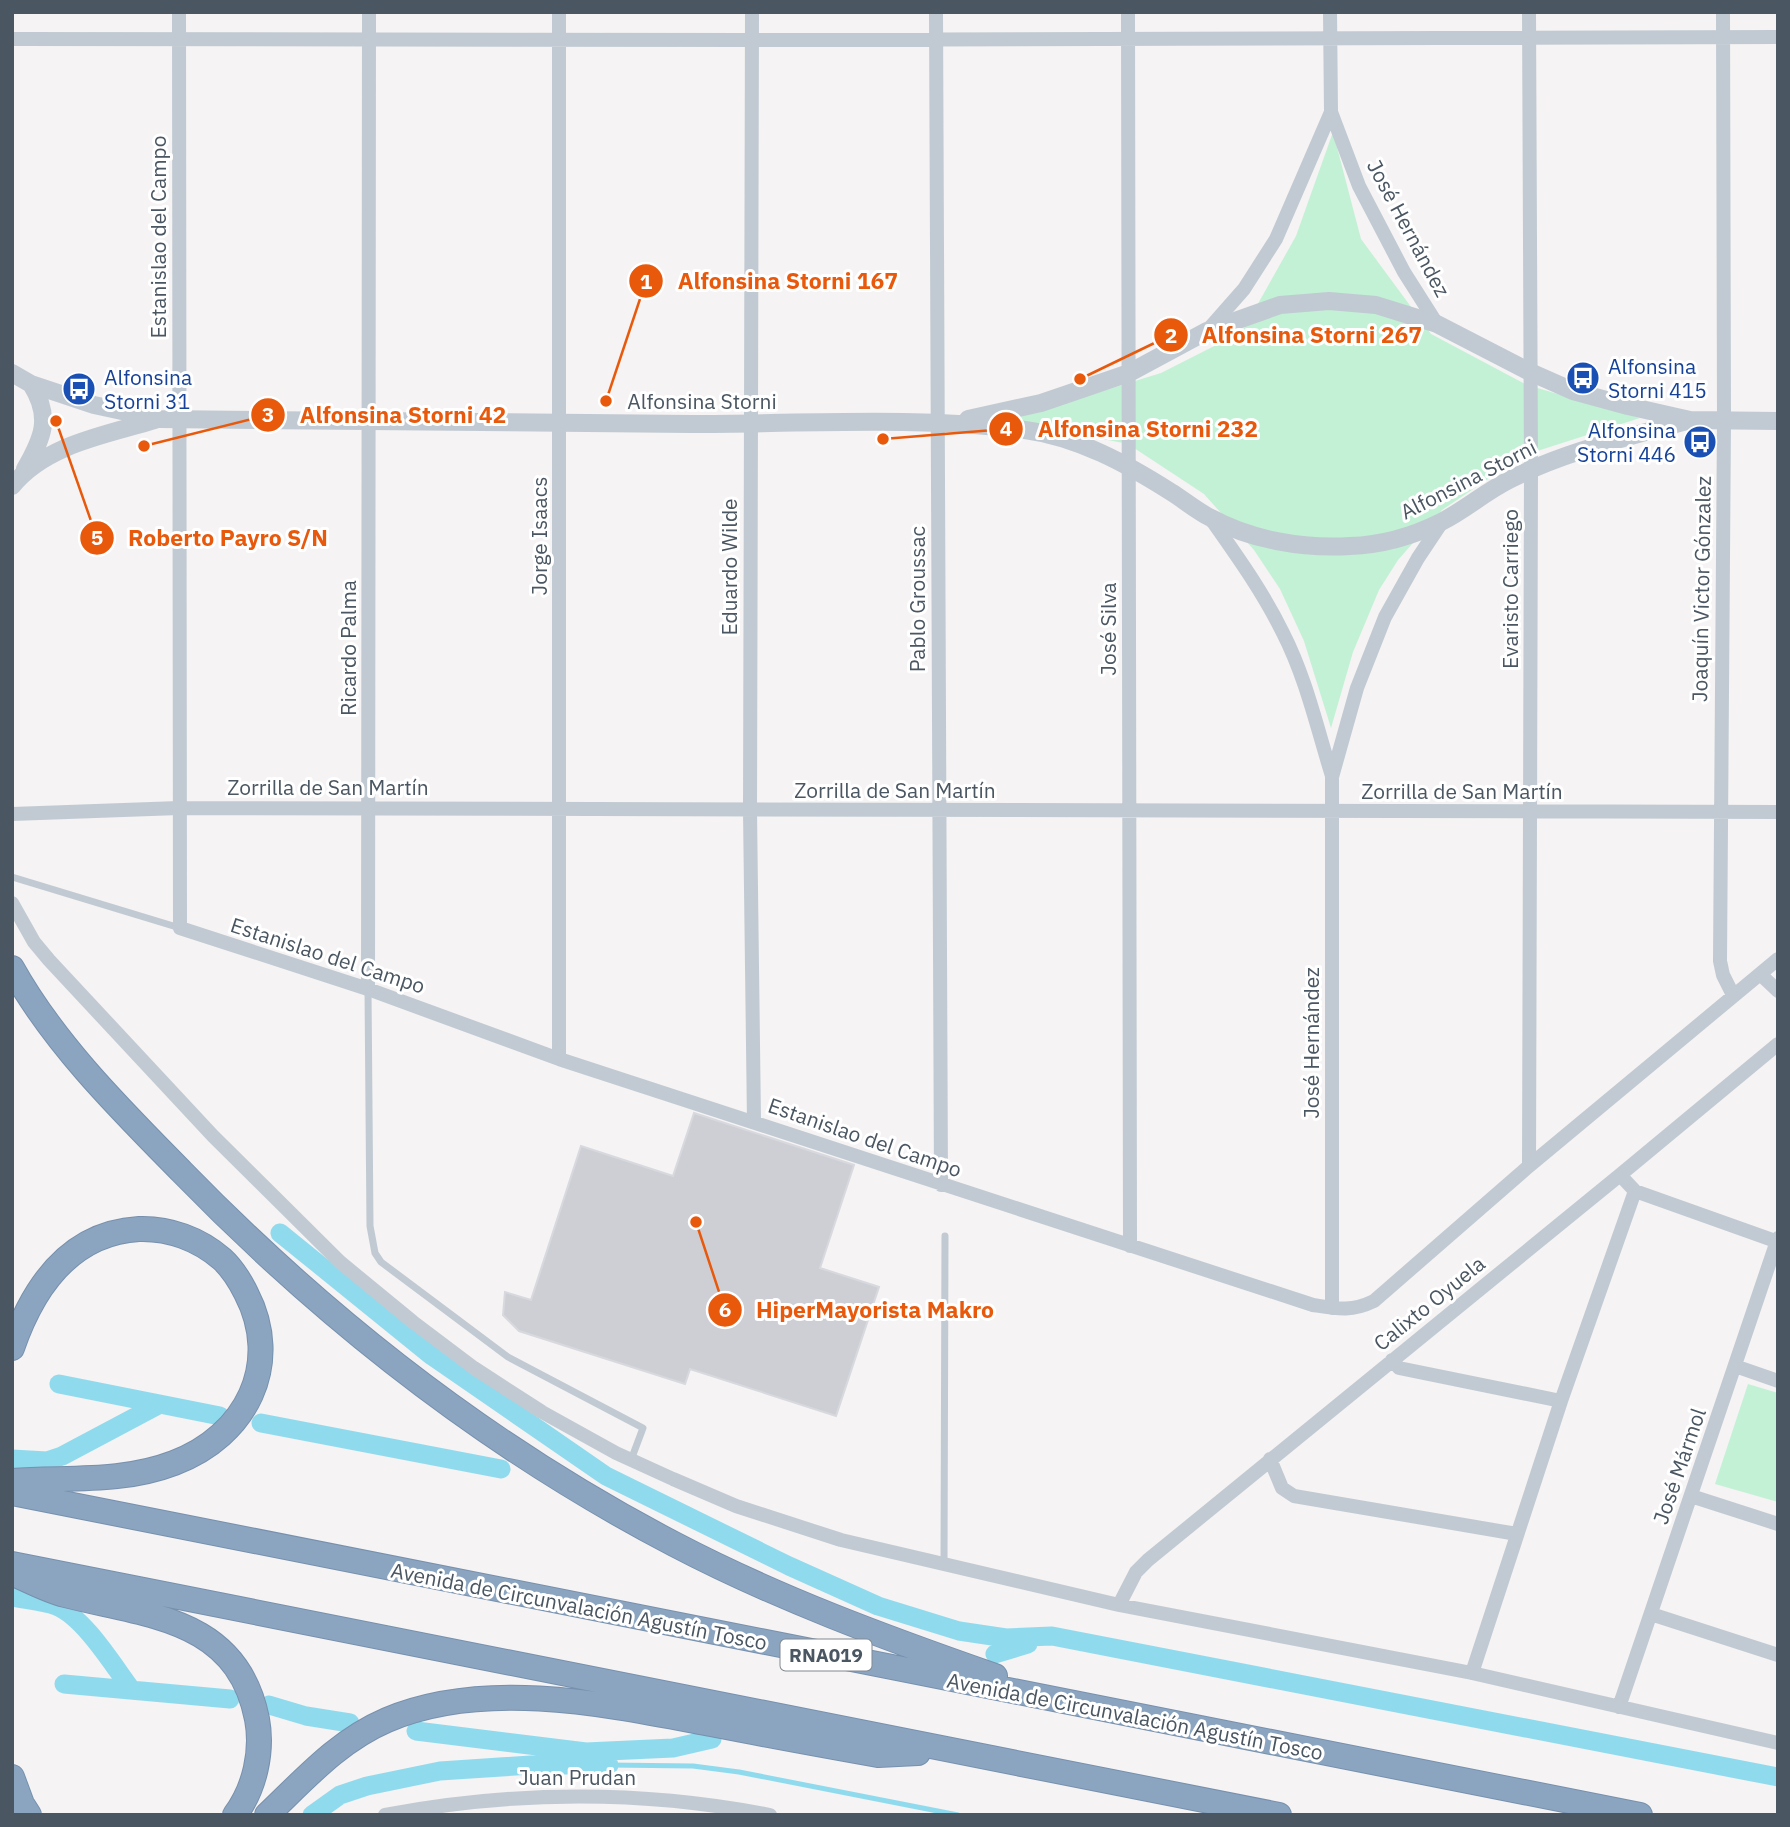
<svg xmlns="http://www.w3.org/2000/svg" width="1790" height="1827" viewBox="0 0 1790 1827" font-family="'IBM Plex Sans',sans-serif">
	<style>
		.green { fill: #c3f1d5 }
		.lines { fill: none; stroke-linecap: round; stroke-linejoin: round }
		.stream { stroke: #90daee; stroke-width: 5 }
		.canal { stroke: #90daee; stroke-width: 19 }
		.building { fill: #cdcfd5; stroke: #d7d9de; stroke-width: 2 }
		.motorway-casing { stroke: #7690ad; stroke-width: 26 }
		.service { stroke: #c1cad2; stroke-width: 7 }
		.minor { stroke: #c1cad2; stroke-width: 14 }
		.tertiary { stroke: #c1cad2; stroke-width: 18 }
		.motorway { stroke: #8ba5c1; stroke-width: 24 }
		.labels { text-anchor: middle; dominant-baseline: central; stroke-width: 6; stroke-linejoin: round; paint-order: stroke }
		.shield { fill: #fff; stroke: #808990; stroke-width: 2 }
		.shield-label { font-size: 19px; font-weight: bold; fill: #4a5661 }
		.street-label { font-size: 21px; fill: #4a5661; stroke: #fff }
		.transit-label { font-size: 21px; fill: #164399; stroke: #fff; text-anchor: start }
		.leader { fill: none; stroke: #e8590c; stroke-width: 2.5 }
		.callout-dot { fill: #e8590c; stroke: #fff; stroke-width: 2.5 }
		.mark-label { font-size: 21px; text-anchor: middle; font-weight: bold; fill: #fff }
		.callout-label { font-size: 23px; text-anchor: middle; font-weight: bold; fill: #e8590c; stroke: #fff; stroke-width: 6; stroke-linejoin: round; paint-order: stroke }
	</style>
	<rect width="100%" height="100%" fill="#f5f3f3"/>
	<!-- green -->
	<path class="green" d="M1333,132l28,107 70,95 96,51 113,33 -118,38 -80,54 -44,50 -19,30 -26,62 -22,76 -27,-87 -24,-52 -26,-39 -50,-56 -76,-50 -119,-24 152,-47 81,-41 54,-96z
		M1748,1384l30,9v109l-63,-18z"/>
	<g class="lines">
		<!-- stream -->
		<path class="stream" d="M609,1765l84,1 46,6 219,43"/>
		<!-- canal -->
		<path class="canal" d="M280,1233l152,123 174,120 183,90 89,40 81,25 47,7 46,-2 726,141
			M59,1384l161,32
			M261,1423l240,46
			M12,1459l35,2 15,-5 96,-51
			M12,1597c14,3 31,4 44,9 28,11 57,59 75,83
			M995,1654l33,-10
			M64,1684l166,15
			M269,1705l37,11 44,7
			M416,1731l170,21 87,-4 39,-9
			M312,1815l28,-20 27,-9 73,-15 91,-6h78"/>
	</g>
	<!-- building -->
	<path class="building" d="M694,1113l160,52 -34,103 59,19 -43,129 -146,-47 -5,15 -166,-53 -16,-16 2,-23 26,8 50,-154 92,30z"/>
	<g class="lines">
		<defs>
			<path id="motorway" d="M12,968c43,77 109,142 170,204 145,149 308,276 492,372 103,54 212,94 321,132
				M12,1348c21,-61 58,-115 127,-119 30,-1 60,10 83,30 10,9 18,22 24,34 37,71 0,143 -72,170 -52,20 -107,14 -162,18
				M12,1493l1628,322
				M12,1564l1267,251
				M16,1575c16,7 33,16 49,20 81,21 172,22 192,124 6,32 -2,69 -22,96
				M12,1777l10,27 7,11
				M267,1815c38,-36 71,-74 120,-95 99,-42 223,-15 324,4 56,11 111,21 167,31l40,-2"/>
		</defs>
		<!-- motorway casing -->
		<use href="#motorway" class="motorway-casing"/>
		<!-- service -->
		<path class="service" d="M12,877l168,51
			M368,989l2,237 5,27 6,9 127,95 135,71 -12,32
			M944,1564l1,-328"/>
		<!-- minor -->
		<path class="minor" d="M179,12l1,916 188,61 191,70 754,246c25,4 38,7 61,-4l155,-135 249,-207
			M559,12v1047
			M752,12l-2,799 4,311
			M936,12l5,1173
			M1128,12l2,1234
			M1330,12l1,100 28,74 45,86 33,52
			M1723,12l1,409 -4,540 3,14 10,20
			M12,39l740,1 1026,-3
			M1207,331l37,-42 32,-50 55,-127
			M1211,519c26,37 52,73 72,114 23,45 34,95 49,143
			M12,814l167,-6 1599,4
			M12,903l22,39 15,18 164,176 127,126 73,60 61,46 68,44 74,41 57,26 63,27 105,34 278,65 353,68 306,70
			M1760,974l18,17
			M368,989l1,-977
			M1529,1166l2,-696 -2,-458
			M1620,1175l15,16 143,51
			M1332,1308v-531l25,-89 28,-71 33,-59 24,-36
			M1392,1360l7,8 162,33
			M1735,1366l43,15
			M1270,1459l12,29 12,8 223,38
			M1691,1496l87,28
			M1119,1605l17,-33 12,-12 472,-385 158,-131
			M1651,1614l127,41
			M1472,1673l89,-272 74,-210
			M1619,1707l159,-469
			M385,1815c127,-24 257,-25 385,0"/>
		<!-- tertiary -->
		<path class="tertiary" d="M12,373l19,11 63,21 65,14c177,3 355,5 533,5 111,0 223,-8 333,6 53,7 102,34 146,62 13,8 26,19 40,26 40,22 93,31 139,28 31,-1 63,-10 91,-24 24,-12 44,-30 68,-42 56,-29 120,-43 181,-60
			M968,419l73,-16 88,-30 78,-42 73,-26 49,-4 47,4 61,19 93,48 43,19 55,15 62,14 88,1
			M25,469c18,-31 27,-52 6,-85
			M12,486c34,-42 94,-51 143,-66"/>
		<!-- motorway -->
		<use href="#motorway" class="motorway"/>
	</g>
	<!-- icons -->
	<defs>
		<symbol id="bus-disc" viewBox="-11 -11 22 22"><circle r="9.5" fill="#1a4fb4" stroke="#fff"/><path d="M-5-6H5V4H4V6H2V4H-2V6H-4V4H-5ZM-3.5-4V0h7V-4ZM-3.5 1.2v1.5H-2V1.2ZM2 1.2v1.5H3.5V1.2Z" fill="#fff"/></symbol>
	</defs>
	<g fill-rule="evenodd">
		<use href="#bus-disc" x="1564" y="359" width="38" height="38"/>
		<use href="#bus-disc" x="60" y="370" width="38" height="38"/>
		<use href="#bus-disc" x="1681" y="423" width="38" height="38"/>
	</g>
	<g class="labels">
		<!-- shield labels -->
		<rect class="shield" x="780.5" y="1639.5" width="91" height="31" rx="5"/>
		<g class="shield-label">
			<text x="826" y="1655">RNA019</text>
		</g>
		<!-- street labels -->
		<g class="street-label">
			<text transform="translate(1409 228) rotate(62)">José Hernández</text>
			<text transform="translate(158 237) rotate(-90)">Estanislao del Campo</text>
			<text x="702" y="401">Alfonsina Storni</text>
			<text transform="translate(1468 479) rotate(-27)">Alfonsina Storni</text>
			<text transform="translate(539 536) rotate(-90)">Jorge Isaacs</text>
			<text transform="translate(729 567) rotate(-90)">Eduardo Wilde</text>
			<text transform="translate(1510 589) rotate(-90)">Evaristo Carriego</text>
			<text transform="translate(1701 589) rotate(-89)">Joaquín Victor Gónzalez</text>
			<text transform="translate(917 599) rotate(-90)">Pablo Groussac</text>
			<text transform="translate(1108 629) rotate(-90)">José Silva</text>
			<text transform="translate(348 648) rotate(-90)">Ricardo Palma</text>
			<text x="328" y="787">Zorrilla de San Martín</text>
			<text x="895" y="790">Zorrilla de San Martín</text>
			<text x="1462" y="791">Zorrilla de San Martín</text>
			<text transform="translate(328 955) rotate(18)">Estanislao del Campo</text>
			<text transform="translate(1311 1043) rotate(-90)">José Hernández</text>
			<text transform="translate(865 1137) rotate(19)">Estanislao del Campo</text>
			<text transform="translate(1429 1303) rotate(-39)">Calixto Oyuela</text>
			<text transform="translate(1679 1466) rotate(-71)">José Mármol</text>
			<text transform="translate(579 1606) rotate(11)">Avenida de Circunvalación Agustín Tosco</text>
			<text transform="translate(1135 1716) rotate(11)">Avenida de Circunvalación Agustín Tosco</text>
			<text x="577" y="1777">Juan Prudan</text>
		</g>
		<!-- transit labels -->
		<g class="transit-label">
			<text x="1608" y="366">Alfonsina<tspan x="1608" dy="24">Storni 415</tspan></text>
			<text x="104" y="377">Alfonsina<tspan x="104" dy="24">Storni 31</tspan></text>
			<text x="1676" y="430" text-anchor="end">Alfonsina<tspan x="1676" dy="24">Storni 446</tspan></text>
		</g>
	</g>
	<!-- callouts -->
	<path class="leader" d="M606 401L646 281M1080 379L1171 335M144 446L268 415M883 439L1006 429M56 421L97 538M696 1222L725 1310"/>
	<g class="callout-dot">
		<circle cx="606" cy="401" r="7"/>
		<circle cx="1080" cy="379" r="7"/>
		<circle cx="144" cy="446" r="7"/>
		<circle cx="883" cy="439" r="7"/>
		<circle cx="56" cy="421" r="7"/>
		<circle cx="696" cy="1222" r="7"/>
		<circle cx="646" cy="281" r="18"/>
		<circle cx="1171" cy="335" r="18"/>
		<circle cx="268" cy="415" r="18"/>
		<circle cx="1006" cy="429" r="18"/>
		<circle cx="97" cy="538" r="18"/>
		<circle cx="725" cy="1310" r="18"/>
	</g>
	<g class="mark-label">
		<text x="646" y="289">1</text>
		<text x="1171" y="343">2</text>
		<text x="268" y="422">3</text>
		<text x="1006" y="436">4</text>
		<text x="97" y="545">5</text>
		<text x="725" y="1317">6</text>
	</g>
	<g class="callout-label">
		<text x="788" y="289">Alfonsina Storni 167</text>
		<text x="1312" y="343">Alfonsina Storni 267</text>
		<text x="403" y="423">Alfonsina Storni 42</text>
		<text x="1148" y="437">Alfonsina Storni 232</text>
		<text x="228" y="546">Roberto Payro S/N</text>
		<text x="875" y="1318">HiperMayorista Makro</text>
	</g>
	<!-- border -->
	<rect width="1790" height="1827" fill="none" stroke="#4a5661" stroke-width="28"/>
</svg>
